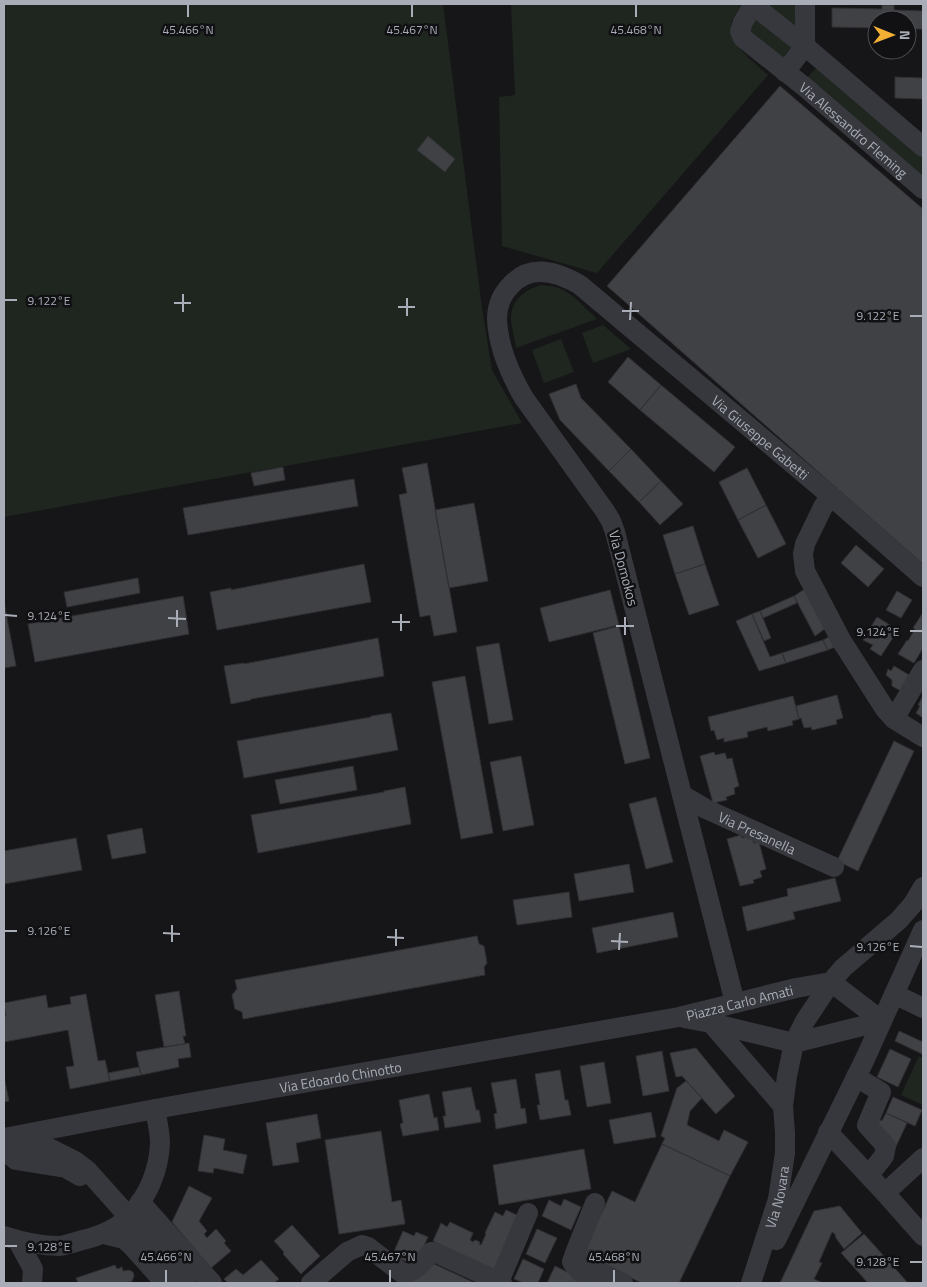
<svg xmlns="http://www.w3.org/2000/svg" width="927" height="1287" viewBox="0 0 927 1287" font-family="'Titillium Web',sans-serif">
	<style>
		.green { fill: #1e261f }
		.building { fill: #404145; stroke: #303034 }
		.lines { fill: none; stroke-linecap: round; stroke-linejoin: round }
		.minor { stroke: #37383d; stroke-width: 20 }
		.ticks { fill: none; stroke: #a8adb8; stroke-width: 2 }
		.labels { text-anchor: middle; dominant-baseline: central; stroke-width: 5; stroke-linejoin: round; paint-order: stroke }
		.street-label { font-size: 14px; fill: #a8adb8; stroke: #111113 }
		.ticks-label { font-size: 12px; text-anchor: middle; fill: #a8adb8; stroke: #111113; stroke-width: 5; stroke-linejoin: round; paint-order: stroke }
	</style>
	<rect width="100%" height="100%" fill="#161618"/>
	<!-- green -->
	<path class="green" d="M4,4h439l39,304 10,62 30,53 -518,94z
		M511,4h231c-3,5 -7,11 -10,17 -8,20 23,42 36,54l-171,198 -95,-27 -3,-149 16,-2z
		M763,4h36v28z
		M756,18l37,29 -9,11 -37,-29z
		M816,68l107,86v28l-116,-104z
		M541,285c7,1 14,1 20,4 12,5 26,21 36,30l-81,29c-1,-9 -4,-18 -5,-27 -1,-20 13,-31 30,-36z
		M603,325l28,24 -38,14 -11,-30z
		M561,339l13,33 -30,11 -12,-33z
		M919,1056l4,2v47l-22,-10z"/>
	<!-- building -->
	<path class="building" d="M882,5h12v5l29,1v18h-16v-9h-30v8l-45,-1v-19l50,1z
		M895,77l28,1v21l-28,-1z
		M780,86l143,123v355l-316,-278z
		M428,136l27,23 -10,13 -28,-22z
		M628,357l33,28 -21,25 -32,-28z
		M576,384l5,14 50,51 -22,22 -49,-51 -11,-26z
		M661,385l74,62 -21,25 -74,-62z
		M631,449l30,32 -22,21 -30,-31z
		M427,463l30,169 -23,4 -4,-21 -10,2 -21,-122 8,-2 -5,-25z
		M283,467l2,13 -31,6 -3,-13z
		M747,468l19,37 -28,15 -19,-38z
		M354,479l4,27 -170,29 -5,-27z
		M661,481l22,23 -23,21 -21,-23z
		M474,503l14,78 -39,7 -14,-78z
		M766,505l20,39 -28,14 -20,-38z
		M693,526l12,38 -30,10 -12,-39z
		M856,545l28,24 -16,18 -27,-24z
		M364,564l7,38 -154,28 -7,-38 21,-4v2z
		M705,564l14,41 -30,10 -14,-41z
		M138,578l2,15 -73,14 -3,-15z
		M805,589l21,39 -11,8 -21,-40z
		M610,590l9,35 -70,17 -9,-34z
		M897,591l15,9 -11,18 -15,-8z
		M183,596l6,38 -154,28 -7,-38z
		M794,596l3,7 -34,15 -3,-7z
		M4,602l12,64 -12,2z
		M760,611l11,27 -7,3 -12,-27z
		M752,614l18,43 12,-4 4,10 -27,8 -23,-50z
		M922,614l1,34 -9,15 -16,-9 9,-14 1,1 7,-12 -2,-1z
		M877,617l21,13 -17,26 -11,-7 3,-4 -10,-5z
		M619,626l31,132 -25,6 -32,-131z
		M831,636l6,10 -9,4 -5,-10z
		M378,638l6,38 -133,23v1l-20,4 -7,-38 20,-3v1z
		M823,640l5,10 -42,13 -4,-10z
		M499,643l14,77 -24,4 -13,-77z
		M894,666l15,9 -8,16 -9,-5v-6l-6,-5 2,-6 3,2z
		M465,676l28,157 -32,6 -29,-157z
		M837,695l6,23 -7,2 1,4 -25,6 -1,-3 -7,1 -3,-10 -2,1 -3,-13z
		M793,696l6,23 -7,2 1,4 -25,6 -1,-4 -20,5 1,5 -24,5v-4l-7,2 -3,-10 -3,1 -3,-14z
		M923,696v22l-7,-5 4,-7 -2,-1z
		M391,713l7,37 -154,28 -7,-37 134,-24v-1z
		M894,741l20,10 -56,120 -21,-10z
		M714,752l1,3 10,-2 2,6 5,-1 7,28 -5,2 1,6 -9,3 1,3 -14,3 -13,-47z
		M521,756l13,69 -31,6 -13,-69z
		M353,766l4,24 -77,14 -5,-24z
		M405,787l6,37 -153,29 -7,-38 133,-23v-1z
		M656,797l17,65 -27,7 -17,-65z
		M142,828l4,25 -34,6 -5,-24z
		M741,835l1,3 9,-2 3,7 5,-1 7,27 -6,2 2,6 -9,3 1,3 -14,3 -13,-47z
		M76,838l6,32 -78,14v-33z
		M629,864l5,28 -55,9 -5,-27z
		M835,878l6,23 -48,11 2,7 -48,12 -5,-24 46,-11 -1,-7z
		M569,892l3,25 -55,8 -4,-25z
		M673,912l5,25 -81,16 -5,-25z
		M477,936l2,8 5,2 3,17 -3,4 1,8 -242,44 -1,-7 -7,-3 -3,-14 5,-6 -2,-9z
		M179,991l7,45h-3l2,8 -21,3 -9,-52z
		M86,994l12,67 7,-1 5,21 -40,8 -4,-22 8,-1 -6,-36 -64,12v-26h2l-2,-13 42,-8 2,13 23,-4 -1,-7z
		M899,1031l24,11v9l-1,3 -27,-13z
		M189,1043l2,14 -13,2 1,8 -38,8 -5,-23z
		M696,1048l39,48 -19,18 -34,-38 -6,1 -6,-24z
		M890,1049l21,10 -13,28 -21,-10z
		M662,1051l7,40 -26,5 -7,-40z
		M604,1062l7,41 -24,4 -7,-41z
		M139,1067l2,8 -31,6 -2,-8z
		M560,1070l5,30h3l3,15 -31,5 -3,-15h3l-5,-31z
		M4,1076l5,25 -5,1z
		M516,1079l5,30 4,-1 2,15 -31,6 -2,-15 3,-1 -6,-30z
		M686,1081l16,17 -12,13 -3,14 32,16 5,-11 24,12 -18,34 -68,-32 3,-6 -4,-2 16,-48z
		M471,1087l5,23h3l2,12 -36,6 -2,-12h3l-4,-24z
		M429,1094l5,24 3,-1 2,13 -36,6 -3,-12 3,-1 -4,-23z
		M893,1097l29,13 -7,16 -29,-13z
		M651,1112l5,25 -42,7 -5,-24z
		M886,1113l21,10 -16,34 -26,-43 17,7z
		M317,1114l4,24 -25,5 3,19 -26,4 -7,-43z
		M381,1131l11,71 9,-2 4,24 -66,10 -14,-94z
		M204,1135l21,4 -2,11 24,5 -4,19 -29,-6 -1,5 -15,-2z
		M662,1144l68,32 -51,107h-37l-60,-28 30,-64 23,11z
		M584,1149l7,40 -92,16 -6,-40z
		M189,1186l23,12 -13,23 8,10 -3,3 3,4 9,-9 10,12 -2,2 7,8 -20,17 -39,-46z
		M564,1199l17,8 -10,23 -29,-14 7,-16 12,6z
		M840,1206l22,27 -18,16 -8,-11 -1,-4 -3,-2 -13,30 3,1 -8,16 9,4h-43l34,-72z
		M506,1210l13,6 -24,55 -62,-30 8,-18 6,4 3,-5 23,11 -3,7 3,2 2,-2 5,2 -1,2 2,1 5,-11 -1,-1 10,-21 8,4z
		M292,1225l28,31 -19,18 -18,-20 1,-2 -10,-11z
		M537,1229l20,9 -12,25 -19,-9z
		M403,1231l11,5 2,-4 12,5 -13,28 -23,-9z
		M864,1234l10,11 34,38h-40l-27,-30z
		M523,1259l21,10 -6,14h-14l-10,-4z
		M261,1260l18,19 -5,4h-46l-4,-4 12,-10 7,6z
		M434,1264l41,19h-66z
		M115,1265l2,4 5,-2 1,4 6,-1 4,2 1,4 -2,5 -5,2h-51h2l-2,-5z
		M555,1266l29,14 -1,3h-36z"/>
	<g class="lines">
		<!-- minor -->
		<g class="minor">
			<path id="s1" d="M754,4l-11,18 -3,9 3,7 63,50 117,101"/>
			<path d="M753,5l52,41 118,101"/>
			<path d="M785,72l20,-26v-42"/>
			<path d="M831,496l-8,11 -18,37 -2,10 2,17 36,69 44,69 9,10 29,18"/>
			<path d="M894,719l29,-49"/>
			<path id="s2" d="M682,795l24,14 128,58"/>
			<path d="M894,994l29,14"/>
			<path id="s3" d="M735,1003l-120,-471 -4,-11 -6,-10 -81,-113c-14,-24 -26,-51 -27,-79 0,-13 5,-25 14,-34 20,-22 47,-13 69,0l251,211 92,81"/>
			<path d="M684,1018l27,5 83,20 88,-22"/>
			<path d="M711,1023l72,83"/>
			<path d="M856,1077l25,15 -14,33 19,21 -2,10 -15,19"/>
			<path d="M828,1132l57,61 38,43"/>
			<path id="s4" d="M4,1138l151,-29 524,-92 117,-29 35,-6 51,39"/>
			<path d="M13,1142l32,4 30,15 12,9 42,47 58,66"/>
			<path d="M4,1150l12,10 50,8 14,8"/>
			<path d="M885,1193l38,-35"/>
			<path d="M140,1202l72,81"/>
			<path d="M595,1203l-20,50 -3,9 8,10 24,11"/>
			<path d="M104,1234l20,5 8,7 33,37"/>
			<path d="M4,1236c18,6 37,10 56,10 6,-1 13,-3 19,-5 17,-4 38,-11 50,-25 19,-19 30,-46 31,-73 0,-11 -3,-23 -5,-34"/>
			<path d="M776,1240l89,-181 58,-129"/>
			<path d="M18,1241l15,28 -1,14"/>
			<path d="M591,1259l-1,6 4,4 29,14"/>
			<path d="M499,1282l29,-69"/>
			<path d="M311,1283l36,-31 15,-7 6,2 34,26c13,1 22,-12 29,-21h3l68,31"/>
			<path id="s5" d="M751,1283l27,-84 7,-46v-20l-2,-27 4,-30 7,-33 11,-22 26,-39 12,-14 56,-48 14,-16 10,-17"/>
		</g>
	</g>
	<!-- ticks -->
	<path class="ticks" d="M188,17v-12M412,17v-12M636,17v-12M5,300h12M174,303h17M398,307h17M622,311h17M183,312v-18M407,316v-18M910,316h12M630,320l1,-18M5,615l12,1M168,618l18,1M392,622h18M616,626h18M177,627v-17M401,631v-17M910,631h12M625,635v-18M5,931h12M163,933l17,1M387,937l17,1M611,941l17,1M172,942v-17M396,946v-17M910,946l12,1M619,950l1,-17M5,1246h12M910,1262h12M166,1282v-12M390,1282v-12M614,1282v-12"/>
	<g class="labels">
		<!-- street labels -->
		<g class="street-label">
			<text stroke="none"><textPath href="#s1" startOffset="182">Via Alessandro Fleming</textPath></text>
			<text stroke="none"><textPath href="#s3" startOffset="1082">Via Giuseppe Gabetti</textPath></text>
			<text transform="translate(624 568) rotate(75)">Via Domokos</text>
			<text stroke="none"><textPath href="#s2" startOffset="84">Via Presanella</textPath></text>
			<text stroke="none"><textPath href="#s4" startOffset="748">Piazza Carlo Amati</textPath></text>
			<text stroke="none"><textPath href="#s4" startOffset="342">Via Edoardo Chinotto</textPath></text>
			<text stroke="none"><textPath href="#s5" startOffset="90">Via Novara</textPath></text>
		</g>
	</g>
	<g class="ticks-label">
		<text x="188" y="34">45.466°N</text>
		<text x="412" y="34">45.467°N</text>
		<text x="636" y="34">45.468°N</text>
		<text x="49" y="305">9.122°E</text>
		<text x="878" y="320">9.122°E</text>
		<text x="49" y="620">9.124°E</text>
		<text x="878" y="636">9.124°E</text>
		<text x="49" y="935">9.126°E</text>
		<text x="878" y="951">9.126°E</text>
		<text x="49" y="1251">9.128°E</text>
		<text x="166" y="1261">45.466°N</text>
		<text x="390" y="1261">45.467°N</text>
		<text x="614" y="1261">45.468°N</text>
		<text x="878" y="1266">9.128°E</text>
	</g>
	<!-- border -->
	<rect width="927" height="1287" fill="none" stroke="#a8adb8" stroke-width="10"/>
	<!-- north arrow -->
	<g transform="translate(892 35) rotate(91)"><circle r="24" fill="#111113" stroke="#4d4f55"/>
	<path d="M0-4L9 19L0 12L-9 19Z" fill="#f2b134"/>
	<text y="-8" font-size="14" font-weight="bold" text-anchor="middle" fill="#a8adb8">N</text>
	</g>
</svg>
